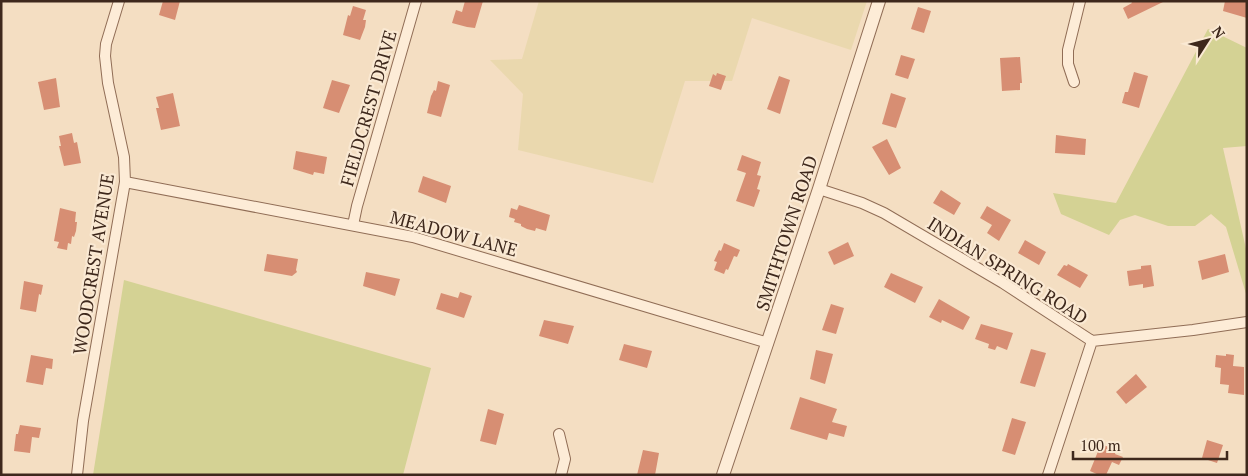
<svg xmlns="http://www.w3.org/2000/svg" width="1248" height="476" viewBox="0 0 1248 476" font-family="'PT Serif',serif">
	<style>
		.farmland { fill: #ead8ae }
		.green { fill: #d4d294 }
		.building { fill: #d78e73 }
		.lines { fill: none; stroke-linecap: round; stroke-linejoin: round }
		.minor-casing { stroke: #906d56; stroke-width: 12 }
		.tertiary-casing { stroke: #906d56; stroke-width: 14 }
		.minor { stroke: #fdecd7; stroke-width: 10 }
		.tertiary { stroke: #fdecd7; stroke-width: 12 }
		.labels { text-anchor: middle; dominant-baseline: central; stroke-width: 4.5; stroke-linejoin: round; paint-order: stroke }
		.street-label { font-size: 18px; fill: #3e281c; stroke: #fae9d3 }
	</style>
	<rect width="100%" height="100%" fill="#f4dec2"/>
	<!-- farmland -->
	<path class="farmland" d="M539,1h328l-16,49 -99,-32 -20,63h-47l-32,102 -135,-33 5,-56 -33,-34 32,-1z"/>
	<!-- green -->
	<path class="green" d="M1208,29l39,19v98l-24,2 24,105v44l-21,-70 -15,-13 -16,12h-27l-33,-11 -15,5 -11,15 -48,-21 -8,-21 63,10z
		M124,280l307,88 -28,107h-310z"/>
	<!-- building -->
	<path class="building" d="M163,1h17l-5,19 -16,-5z
		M465,1h18l-8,27 -8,-1 -15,-4 4,-13 6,2z
		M1131,1h34l-37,18 -5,-11 9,-5z
		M1225,1h22v17l-24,-7z
		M353,6l13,4 -3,10h3l-1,7 -5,13 -17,-5 5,-20 2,1z
		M918,7l13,4 -7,22 -13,-4z
		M901,55l14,4 -7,20 -13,-4z
		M1020,57l2,26h-2v7l-18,1 -2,-33z
		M1134,72l14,4 -9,32 -17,-5 3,-11h3z
		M717,73l9,3 -5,14 -12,-4 4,-12 3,2z
		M779,76l11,4 -10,34 -13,-5z
		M56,78l4,29 -16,3 -6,-28z
		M332,80l18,5 -11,28 -16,-5z
		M438,81l12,4 -9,32 -14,-4 4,-17 3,-6 2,1z
		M173,93l7,33 -19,4 -5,-22h3l-3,-11z
		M891,93l15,5 -10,30 -14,-4z
		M72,133l2,10 3,-1 4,21 -17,3 -5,-20h2l-2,-10z
		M1056,135l30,4 -1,16 -30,-2z
		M887,139l14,29 -12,7 -17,-28z
		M296,151l31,6 -3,17 -10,-2 -1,3 -20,-6z
		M742,155l19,7 -4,13 4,1 -4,13 3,1 -6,17 -18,-6 10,-28 -9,-3z
		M423,176l28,10 -5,17 -28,-11z
		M941,190l20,13 -7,12 -21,-12z
		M519,205l31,10 -4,16 -10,-3 -1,3 -8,-2 -6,-3v-2l-7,-2 1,-3 -6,-2 2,-9 6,2z
		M987,206l24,14 -12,21 -12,-8 5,-8 -12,-7z
		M60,208l16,4 -1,10h2l-1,9 -2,6 -2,-1 -1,8 -3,-1 -1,7 -10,-2 2,-6 -5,-1z
		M1025,240l21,12 -7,13 -21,-12z
		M848,242l6,14 -20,9 -6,-13z
		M724,243l16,7 -3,7 -3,-1 -6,14 -2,-1 -2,5 -10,-4 3,-8 -3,-1 5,-11 2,1z
		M267,254l31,5 -2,11 1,2 -5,4 -28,-5z
		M1225,254l4,18 -27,8 -4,-19z
		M1068,264l20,11 -8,13 -23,-13 7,-10 3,1z
		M1151,265l3,21 -11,2v-4l-14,2 -2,-15 14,-2v-3z
		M366,272l34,7 -5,17 -32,-10z
		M891,273l32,14 -8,16 -31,-16z
		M24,281l19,4 -2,10 -2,-1 -3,18 -16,-3z
		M460,292l12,4 -8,22 -28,-9 5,-16 17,5z
		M939,299l31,18 -7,13 -21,-10 -1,3 -12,-6z
		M831,304l13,4 -8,26 -14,-4z
		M544,320l30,6 -6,18 -29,-8z
		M981,324l32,9 -6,17 -10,-4 -2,4 -7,-2 1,-4 -14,-5z
		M624,344l28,7 -5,17 -28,-8z
		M1031,349l15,4 -11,34 -15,-4z
		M816,350l17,4 -8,30 -15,-5z
		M1226,354l8,1 -1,11 11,1v28l-16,-2 1,-8 -9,-1 1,-16 -6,-1 1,-12 10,1z
		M31,355l22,4 -1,10 -6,-1 -3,17 -17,-3z
		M1136,374l11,13 -21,17 -10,-12z
		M800,397l37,12 -5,13 15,4 -3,11 -15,-4 -2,7 -37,-11z
		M488,409l16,5 -8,31 -16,-4z
		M1012,418l14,4 -11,33 -13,-4z
		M20,425l21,3 -2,10 -7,-1 -2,16 -16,-2 2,-17h2z
		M1207,440l16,5 -6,18 -15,-5z
		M1101,444l15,6 -1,4 8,3 -4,8 -7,-3 -6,13h-7l-9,-4z
		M643,450l16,3 -4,22h-18z"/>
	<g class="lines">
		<defs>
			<path id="minor" d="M1074,82l-6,-18v-14l12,-49
				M125,182l288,55 355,106
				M819,189l43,14 22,10 119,70 89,58 101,-11 54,-8
				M353,225l4,-19 59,-205
				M559,434l6,25 -4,16
				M77,475l6,-54 42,-239 -1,-25 -16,-74 -3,-27 1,-12 13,-43
				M1048,475l44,-134"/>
			<path id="tertiary" d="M723,475l96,-286 60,-188"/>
		</defs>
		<!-- minor casing -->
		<use href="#minor" class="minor-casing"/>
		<!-- tertiary casing -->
		<use href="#tertiary" class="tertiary-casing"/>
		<!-- minor -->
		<use href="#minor" class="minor"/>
		<!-- tertiary -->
		<use href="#tertiary" class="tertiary"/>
	</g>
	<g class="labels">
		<!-- street labels -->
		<g class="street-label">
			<text transform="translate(368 108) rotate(-74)">FIELDCREST DRIVE</text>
			<text transform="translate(454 233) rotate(15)">MEADOW LANE</text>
			<text transform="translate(786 233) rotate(-72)">SMITHTOWN ROAD</text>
			<text transform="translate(93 264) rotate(-81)">WOODCREST AVENUE</text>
			<text transform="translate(1008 270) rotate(32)">INDIAN SPRING ROAD</text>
		</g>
	</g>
	<!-- border -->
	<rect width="1248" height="476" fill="none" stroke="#3e281c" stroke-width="5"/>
	<!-- north arrow -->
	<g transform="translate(1208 40) rotate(54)" stroke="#fae9d3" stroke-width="4" paint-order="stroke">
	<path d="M0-4L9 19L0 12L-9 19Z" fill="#3e281c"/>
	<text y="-8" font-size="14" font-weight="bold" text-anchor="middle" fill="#3e281c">N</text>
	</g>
	<!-- scale -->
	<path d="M1073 451v8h154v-8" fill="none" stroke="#3e281c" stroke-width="2.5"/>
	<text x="1080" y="451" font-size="15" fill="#3e281c" stroke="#fae9d3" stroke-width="4" paint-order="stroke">100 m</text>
</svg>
